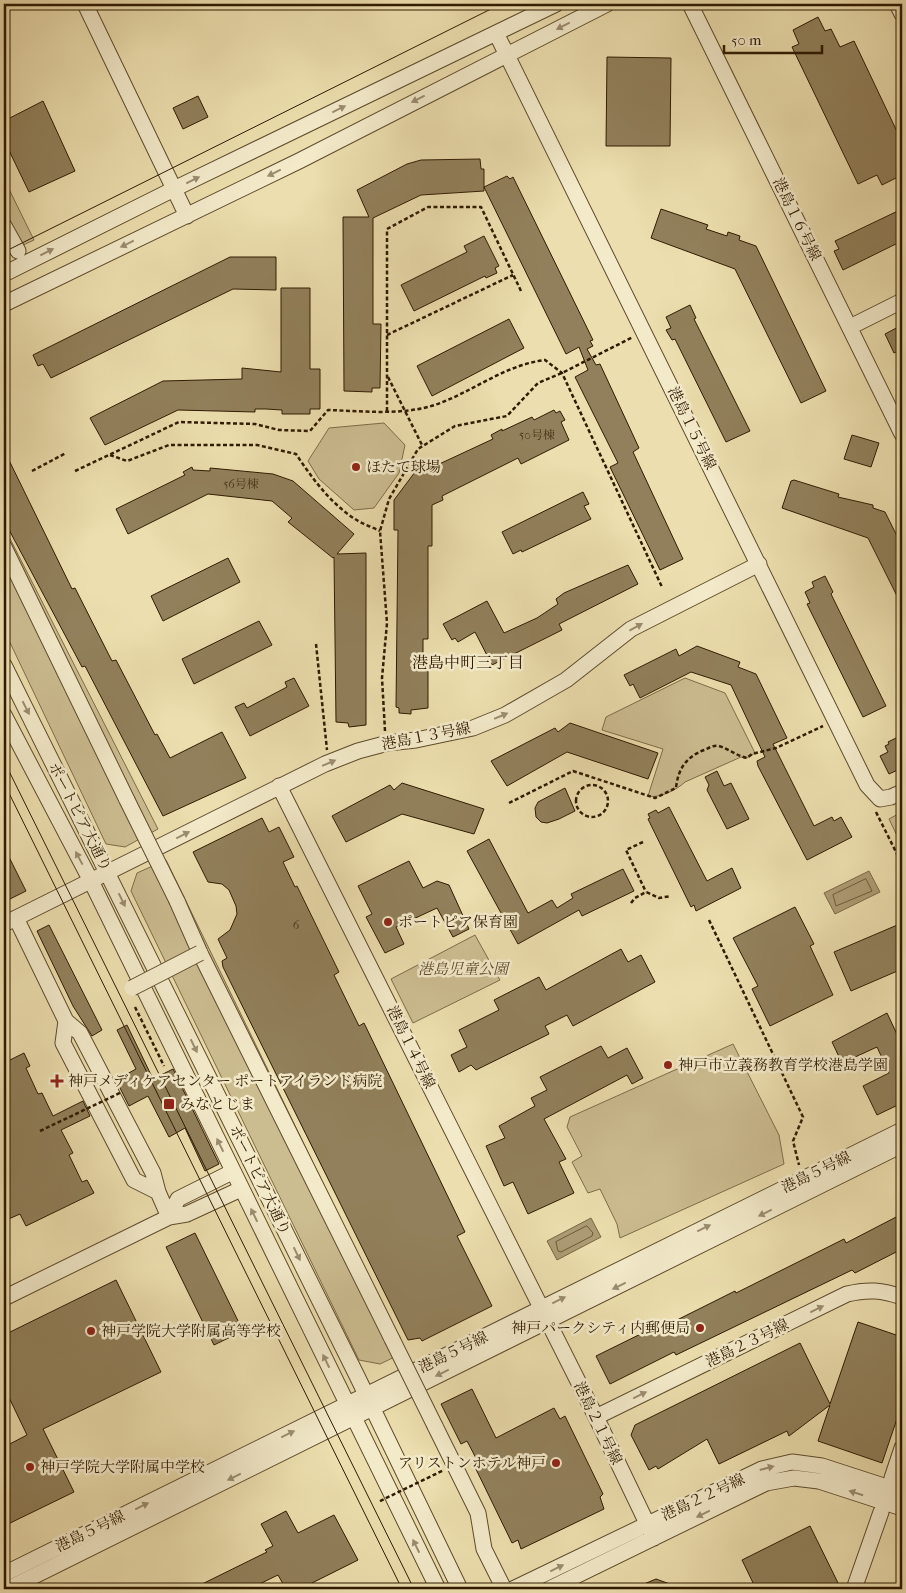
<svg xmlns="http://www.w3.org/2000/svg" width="906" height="1593" viewBox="0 0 906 1593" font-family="'IM FELL French Canon','Noto Serif JP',serif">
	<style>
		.green { fill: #ccbd91; stroke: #7e6c49 }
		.water { fill: #ac9b73; stroke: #7a6745 }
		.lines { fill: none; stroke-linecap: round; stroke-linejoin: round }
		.shore { stroke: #6e5a3a; stroke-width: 1 }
		.building { fill: #91805b; stroke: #2f1a01 }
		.minor-casing { stroke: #5e4b2c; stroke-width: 17 }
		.path { stroke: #2f1a01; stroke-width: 2.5; stroke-dasharray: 4 2.5; stroke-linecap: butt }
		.minor { stroke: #f3eaca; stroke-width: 15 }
		.tram { stroke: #2f1a01; stroke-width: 1 }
		.minor-bridge-casing { stroke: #5e4b2c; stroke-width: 17; stroke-linecap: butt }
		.path-bridge { stroke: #2f1a01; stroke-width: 2.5; stroke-dasharray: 4 2.5; stroke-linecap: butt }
		.minor-bridge { stroke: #f3eaca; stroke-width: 15 }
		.oneway { fill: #9b8c70 }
		.poi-dot { fill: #8f2418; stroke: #f3eaca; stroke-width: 2 }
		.labels { text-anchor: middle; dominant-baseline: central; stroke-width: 5; stroke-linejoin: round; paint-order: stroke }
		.number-label { font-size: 12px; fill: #483418 }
		.street-label { font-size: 15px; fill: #2f1a01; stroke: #f3eaca }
		.poi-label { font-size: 15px; fill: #2f1a01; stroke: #f3eaca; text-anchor: start }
		.park-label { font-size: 15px; font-style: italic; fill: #5e4b2c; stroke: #f3eaca }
		.neighbourhood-label { font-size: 16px; fill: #2f1a01; stroke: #f3eaca }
	</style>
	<rect width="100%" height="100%" fill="#ecdeae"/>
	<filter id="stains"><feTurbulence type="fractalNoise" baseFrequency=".004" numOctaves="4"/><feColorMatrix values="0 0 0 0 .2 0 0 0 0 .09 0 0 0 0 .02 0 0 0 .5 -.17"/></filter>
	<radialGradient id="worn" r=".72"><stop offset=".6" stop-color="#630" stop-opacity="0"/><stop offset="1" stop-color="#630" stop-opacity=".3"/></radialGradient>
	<!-- green -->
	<path class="green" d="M4,179l30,61 -30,14z
		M384,423l21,22 -6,28 -25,35 -20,2 -35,-31 -11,-18 21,-33z
		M4,527l154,302 -33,18 -19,-3 -102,-214z
		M685,678l40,15 30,60 -8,5 -6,-1 -56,25c-7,7 -26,17 -37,14l15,-47 -61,-19 4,-13z
		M902,812v34l-13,-27z
		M166,860l239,492 -25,12 -21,-4 -228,-469 6,-18z
		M475,935l25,45 -87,43 -22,-44z
		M733,1044l46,91 5,29 -164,74 -3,-14 -17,-35 -12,4 -16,-31 10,-6 -15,-29 3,-10z"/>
	<!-- water -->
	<path class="water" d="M869,871l11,21 -45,22 -11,-21z
		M591,1218l10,19 -44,23 -10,-19z"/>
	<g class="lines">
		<!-- shore -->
		<path class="shore" d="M866,879l6,12 -36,15 -3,-11z
			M587,1226l6,7 -1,3 -31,16 -3,-1 -2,-9z"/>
	</g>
	<!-- building -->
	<path class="building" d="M818,17l7,14 6,-2 9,18 14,-6 48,101v33l-20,10 -5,-10 -19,9 -66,-137 7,-3 -6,-14z
		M607,57l64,1 -1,88h-64z
		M198,96l10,21 -25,12 -10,-21z
		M43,101l32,70 -46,21 -25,-52v-19z
		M480,159l1,10h3v22l-63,4 -48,23v106h8l-1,64h-8v4l-28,-1 -1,-174h26l-12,-27 50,-26 14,-4z
		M507,176l3,3 3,-2 80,163 -3,1 3,5 -6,3 9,16 4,-1 39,84 -6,4 50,107 -23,11 -50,-103 8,-4 -43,-86 13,-7 -9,-23 -13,7 -82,-167z
		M661,209l47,16 -2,4 21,7 1,-4 12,4 -1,4 17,6 70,145 -25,12 -66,-134 -84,-31z
		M902,209v32l-59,29 -9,-19 5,-2 -4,-8z
		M484,236l15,30 -4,2 2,5 -11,5 -1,-2 -71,35 -13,-26 66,-33 -3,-6z
		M230,257h46v33l-43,-1 -182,89 -8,-14 -5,2 -5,-11z
		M281,288h29v81h10v40h-10v5h-28v-4l-16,-1h-11v3l-77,-2 -73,35 -15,-27 73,-37 79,-2v-11l39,4z
		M690,305l6,13 -2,1 56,112 -24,11 -51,-103 -3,1 -6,-10 5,-2 -5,-11z
		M509,319l15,29 -92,48 -15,-30z
		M902,325v24l-8,4 -9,-19z
		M554,410l2,3 4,-2 5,9 -4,2 8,18 -48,24 -3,-6 -76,38 1,4 -11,5v41h-4v93h-5v20h5v49l-17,2v4l-12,-1v-5l-3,-1 2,-177h-4v-30l21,-28 19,-9 1,3 58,-27 -2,-4 11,-6v2l30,-14 2,3z
		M852,435l27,8 -8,24 -27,-8z
		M4,450l68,139 3,-1 37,73 4,-1 39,75 2,-1 13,24 52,-26 24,46 -83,38 -78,-150 -3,1 -75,-141 -3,-10z
		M192,467l1,3 17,1v-3l63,6 20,7 61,53 -17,20 29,-1v172l-17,2 -1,-4 -12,-1 -2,-165 -1,1 -45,-36 4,-4 -20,-17 -64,-7 -80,40 -12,-25 69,-34 -2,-3z
		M794,480l45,14 -1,3 35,8v3l12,4 17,34v60l-34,-68 -86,-30 9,-27z
		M583,492l6,12 -5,2 7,13 -69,33 -1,-2 -8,4 -11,-22z
		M228,558l12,24 -77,39 -12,-25z
		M628,565l10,19 -79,40 3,6 -70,35 -17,-33 -17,10 -3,-4 -3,2 -9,-16 44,-23 17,32 33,-15 21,-14 -2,-5 8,-6z
		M825,576l8,16 -2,2 55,112 -23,11 -56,-113 3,-1 -5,-11 9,-5 -2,-5z
		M259,621l13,24 -78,39 -12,-25z
		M697,646l43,16 -2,5 18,7 31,64 -14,6 41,82 18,-9 2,4 7,-4 11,20 -45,23 -49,-94 -1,-5 8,-4 -34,-72 -40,-13 -51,26 -7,-14 -3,2 -6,-11 52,-26 3,7z
		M294,678l15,28 -59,30 -15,-29 9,-4 3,5 40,-21 -2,-5z
		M570,723l88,30 -10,26 -81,-27 -60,34 -16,-25 64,-33 3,4z
		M902,735v33l-13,6 -9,-18 8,-4 -3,-6 4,-2 -1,-2z
		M717,771l7,15 7,-3 18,36 -22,10 -20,-39 2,-5 -4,-8z
		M402,783l82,26 -10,25 -72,-20 -56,28 -14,-26 58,-31 4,5z
		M565,788l10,23 -16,8 -12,4 -6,-1 -5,-5 -1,-9 3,-6z
		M669,807l38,74 25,-13 9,20 -45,23 -2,-6 -3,2 -43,-88 2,-1 -2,-4 8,-4 2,3z
		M262,818l7,14 10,-5 15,30 -11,5 12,25 2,-1 42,86 -5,3 25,51 5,-3 101,209 -8,4 35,70 -70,35 -2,-3 -12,2 -185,-373 -1,-6 5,-3 -9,-19 12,-9 7,-16 -1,-8 -7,-16 -7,-6 -14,-2 -15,-30z
		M489,839l39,74 24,-13 5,8 16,-10 -2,-4 52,-25 11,22 -52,25 -3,-6 -61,34 -51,-93z
		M4,847l22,44 -22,11z
		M409,861l14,27 14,-7 12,4 20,44 -16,8 -16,-29 -41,19 8,17 -19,9 -19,-36 6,-3 -14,-28z
		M795,907l19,37 -4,2 23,49 -63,31 -18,-37 6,-3 -25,-48z
		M902,923v46l-51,22 -17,-39z
		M49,925l53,105 -10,6 -19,-30 -36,-75z
		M621,949l7,13 13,-7 14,27 -82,44 -6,-11 -22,11 4,8 -73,36 -5,-5 -12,7 -8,-17 16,-8 -8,-17 40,-20 -5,-10 45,-23 7,13z
		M887,1013l15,32v58l-25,12 -14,-29 26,-13 -12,-26 -35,16 -10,-21z
		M127,1025l26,54 20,-10 46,95 -14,7 -20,-43 -16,9 -21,-41 -19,10 -13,-26 20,-11 -19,-39z
		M601,1046l7,12 19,-10 16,30 -11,6 -5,-9 -83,44 22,40 -7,3 15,31 -46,21 -15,-32 -9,4 -18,-40 19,-8 -6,-12 36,-20 -4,-8 16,-8 -7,-13z
		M24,1053l6,13 -4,2 12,26 4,-1 11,23 30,-15 7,15 -29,14 12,23 -4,2 13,27 5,-2 7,13 -68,33 -6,-12 -16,7v-158z
		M902,1214v35l-47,24 -3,-3 -176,85 -2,-3 -64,32 -14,-28 67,-33 2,3 70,-35 1,2 108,-54 2,4z
		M195,1233l48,98 -29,14 -48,-98z
		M116,1280l45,92 -118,57 31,63 -70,34v-79l23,-12 -23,-48v-52z
		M858,1322l44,15v67l-20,59 -64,-22 12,-36 -41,31 -2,-5 -68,33 -12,-25 -49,30 -2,-3 -7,4 -18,-35 4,-10 165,-82 30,61z
		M472,1389l24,49 58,-30 6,11 5,-3 38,78 -3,3 4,12 -83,40 -3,-9 -6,3 -39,-80 4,-3 -10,-19 -6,3 -20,-40z
		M286,1511l12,22 36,-18 24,45 -58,29h-14l-8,-14 -29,14h-57l75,-37 -2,-2 8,-4 -12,-22z
		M810,1526l31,63h-85l-14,-29z
		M656,1579l25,9v1h-49z"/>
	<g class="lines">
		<defs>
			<path id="minor" d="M85,4l102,212
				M690,4l212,430
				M897,4l5,10
				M496,33l371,752 13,14 11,-2 11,-5
				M4,226l14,25
				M4,274l170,-85 382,-185
				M4,304l295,-143 308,-157
				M850,327l52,-26
				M4,547l123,253
				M4,665l353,711 103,213
				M4,715l87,166 347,708
				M279,786l317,631 58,121
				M177,901l23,52 192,386
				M16,918l50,103 14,12 73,140 5,19
				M4,924l321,-160 33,-13 30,-8 28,-3 57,-12 32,-13 61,-35 65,-51 128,-65
				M66,1021l-3,22 71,137 24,12 11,25
				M169,1217l9,-18 54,-27
				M4,1298l165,-81 18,-3 54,-25
				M596,1417l251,-123c21,-5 35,-4 55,3
				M435,1426l43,87 6,36 20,40
				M892,1478l10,-30
				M4,1574l898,-444
				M8,1589l894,-444
				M513,1589l249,-120 30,-7 30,4 80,26
				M549,1589l217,-106 28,-5 25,3 83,27
				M854,1589l27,-77"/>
		</defs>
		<!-- minor casing -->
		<use href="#minor" class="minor-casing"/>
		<!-- path -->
		<path class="path" d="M387,335l126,-60
			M388,377l34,68
			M387,411v-182l41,-22h53l40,84
			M110,455l17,6 42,-16h88l39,9c16,24 34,49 59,65 7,5 17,8 25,12
			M32,471l34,-18
			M75,471l104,-49 76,2 24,6 31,1 18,-21c33,1 68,5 100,-3 40,-11 74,-42 117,-47l17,13 100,214
			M316,644l11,106
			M385,731l-3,-53 5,-55 -7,-92 9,-32 29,-50 37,-23 52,-10 31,-33 24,-10 71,-36
			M576 801a16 16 0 1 1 32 0a16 16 0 1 1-32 0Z
			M509,803l64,-32 82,27 21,-10c2,-19 10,-31 28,-38 5,-2 9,-5 15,-4 10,3 18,10 28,12l5,-4 24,-6 47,-22
			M876,812l26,52
			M643,842l-17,8 20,42
			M631,903l4,-5 11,-6 13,6 12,-2
			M709,920l94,197 -10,24 6,24
			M135,1007l29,59"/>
		<!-- minor -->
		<use href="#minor" class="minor"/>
		<!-- tram -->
		<path class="tram" d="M4,252l497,-248
			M4,761l410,828
			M4,783l398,806"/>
		<defs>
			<path id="minor-bridge" d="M127,800l50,101
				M132,988l68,-35
				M392,1339l43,87"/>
		</defs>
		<!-- minor-bridge casing -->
		<use href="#minor-bridge" class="minor-bridge-casing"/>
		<!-- path-bridge -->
		<path class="path-bridge" d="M40,1131l82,-39
			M380,1501l64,-31"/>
		<!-- minor-bridge -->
		<use href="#minor-bridge" class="minor-bridge"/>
	</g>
	<!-- one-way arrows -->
	<defs><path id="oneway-solid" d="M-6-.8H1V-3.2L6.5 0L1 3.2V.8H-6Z" transform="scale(1.25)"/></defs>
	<g class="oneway">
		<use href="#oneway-solid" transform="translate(563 26) rotate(153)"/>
		<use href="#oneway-solid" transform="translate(418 99) rotate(153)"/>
		<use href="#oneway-solid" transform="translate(339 109) rotate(-26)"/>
		<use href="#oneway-solid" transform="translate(274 173) rotate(154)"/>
		<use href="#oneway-solid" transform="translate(193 180) rotate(-26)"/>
		<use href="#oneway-solid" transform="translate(127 244) rotate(154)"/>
		<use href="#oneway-solid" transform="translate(47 252) rotate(-27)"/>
		<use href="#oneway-solid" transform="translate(636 627) rotate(-29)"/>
		<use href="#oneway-solid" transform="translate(26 708) rotate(63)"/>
		<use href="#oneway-solid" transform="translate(501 716) rotate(-23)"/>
		<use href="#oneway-solid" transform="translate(329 763) rotate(-23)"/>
		<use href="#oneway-solid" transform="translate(183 835) rotate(-27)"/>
		<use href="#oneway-solid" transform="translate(79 858) rotate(-118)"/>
		<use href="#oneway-solid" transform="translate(122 900) rotate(64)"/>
		<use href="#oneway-solid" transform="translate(194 1046) rotate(64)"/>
		<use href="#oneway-solid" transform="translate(220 1145) rotate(-116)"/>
		<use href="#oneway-solid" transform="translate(765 1213) rotate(154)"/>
		<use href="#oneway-solid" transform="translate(254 1215) rotate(-116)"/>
		<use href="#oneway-solid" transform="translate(704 1228) rotate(-26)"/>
		<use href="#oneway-solid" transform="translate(297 1254) rotate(64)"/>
		<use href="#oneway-solid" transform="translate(619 1286) rotate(154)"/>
		<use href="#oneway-solid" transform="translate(559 1300) rotate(-26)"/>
		<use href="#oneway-solid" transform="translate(817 1309) rotate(-26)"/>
		<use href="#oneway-solid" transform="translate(326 1361) rotate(-116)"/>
		<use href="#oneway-solid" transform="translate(442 1373) rotate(154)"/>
		<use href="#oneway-solid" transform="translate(640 1395) rotate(-26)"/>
		<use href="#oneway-solid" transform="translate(288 1434) rotate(-26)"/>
		<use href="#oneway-solid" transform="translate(767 1468) rotate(-15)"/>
		<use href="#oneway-solid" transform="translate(234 1477) rotate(154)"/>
		<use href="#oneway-solid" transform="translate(856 1493) rotate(-162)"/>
		<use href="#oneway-solid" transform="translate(142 1506) rotate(-26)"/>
		<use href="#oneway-solid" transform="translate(703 1514) rotate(154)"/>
		<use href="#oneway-solid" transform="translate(416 1546) rotate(-116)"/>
		<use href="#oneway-solid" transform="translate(557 1568) rotate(-26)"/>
	</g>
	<!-- markers -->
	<g class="poi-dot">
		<circle cx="356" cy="467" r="5"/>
		<circle cx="388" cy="922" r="5"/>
		<circle cx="668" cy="1065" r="5"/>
		<path d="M54.5 1073.5h5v5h5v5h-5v5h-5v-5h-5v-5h5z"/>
		<rect x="163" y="1098" width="12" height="12" rx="2.5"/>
		<circle cx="700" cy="1328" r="5"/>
		<circle cx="91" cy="1331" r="5"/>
		<circle cx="556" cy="1463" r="5"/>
		<circle cx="30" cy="1467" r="5"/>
	</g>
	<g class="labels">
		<!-- number labels -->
		<g class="number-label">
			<text x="537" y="435">50号棟</text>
			<text x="241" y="484">56号棟</text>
			<text x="296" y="925">6</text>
		</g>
		<!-- street labels -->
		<g class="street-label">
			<text transform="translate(797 219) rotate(64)">港島１６号線</text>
			<text transform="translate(692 428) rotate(64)">港島１５号線</text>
			<text transform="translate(426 736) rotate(-11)">港島１３号線</text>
			<text transform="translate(80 817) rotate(63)">ポートピア大通り</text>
			<text transform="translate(411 1047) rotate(64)">港島１４号線</text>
			<text transform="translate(816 1172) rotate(-26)">港島５号線</text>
			<text transform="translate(260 1180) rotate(64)">ポートピア大通り</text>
			<text transform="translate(747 1343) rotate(-26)">港島２３号線</text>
			<text transform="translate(453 1352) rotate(-26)">港島５号線</text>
			<text transform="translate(598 1423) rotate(64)">港島２１号線</text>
			<text transform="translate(703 1497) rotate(-25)">港島２２号線</text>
			<text transform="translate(90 1531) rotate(-26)">港島５号線</text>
		</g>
		<!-- poi labels -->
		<g class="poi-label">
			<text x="366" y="467">ほたて球場</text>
			<text x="398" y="922">ポートピア保育園</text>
			<text x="678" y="1065">神戸市立義務教育学校港島学園</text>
			<text x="68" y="1081">神戸メディケアセンター ポートアイランド病院</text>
			<text x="180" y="1104">みなとじま</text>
			<text x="690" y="1328" text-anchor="end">神戸パークシティ内郵便局</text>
			<text x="101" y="1331">神戸学院大学附属高等学校</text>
			<text x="546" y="1463" text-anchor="end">アリストンホテル神戸</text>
			<text x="40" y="1467">神戸学院大学附属中学校</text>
		</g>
		<!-- park labels -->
		<g class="park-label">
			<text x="463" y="969">港島児童公園</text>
		</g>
		<!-- neighbourhood labels -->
		<g class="neighbourhood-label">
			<text x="468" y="662">港島中町三丁目</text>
		</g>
	</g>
	<!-- margin -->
	<rect width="906" height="1593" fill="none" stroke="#ecdeae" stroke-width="20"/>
	<rect x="5" y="5" width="896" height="1583" fill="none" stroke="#2f1a01" stroke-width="2.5"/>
	<rect x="10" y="10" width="886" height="1573" fill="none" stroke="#2f1a01"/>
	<!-- scale -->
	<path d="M724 45v8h98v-8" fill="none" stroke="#2f1a01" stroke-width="2.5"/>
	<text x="731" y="45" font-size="15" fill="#2f1a01" stroke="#f3eaca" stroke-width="4" paint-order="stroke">50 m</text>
	<rect width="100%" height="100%" filter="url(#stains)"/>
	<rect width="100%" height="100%" fill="url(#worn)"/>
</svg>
